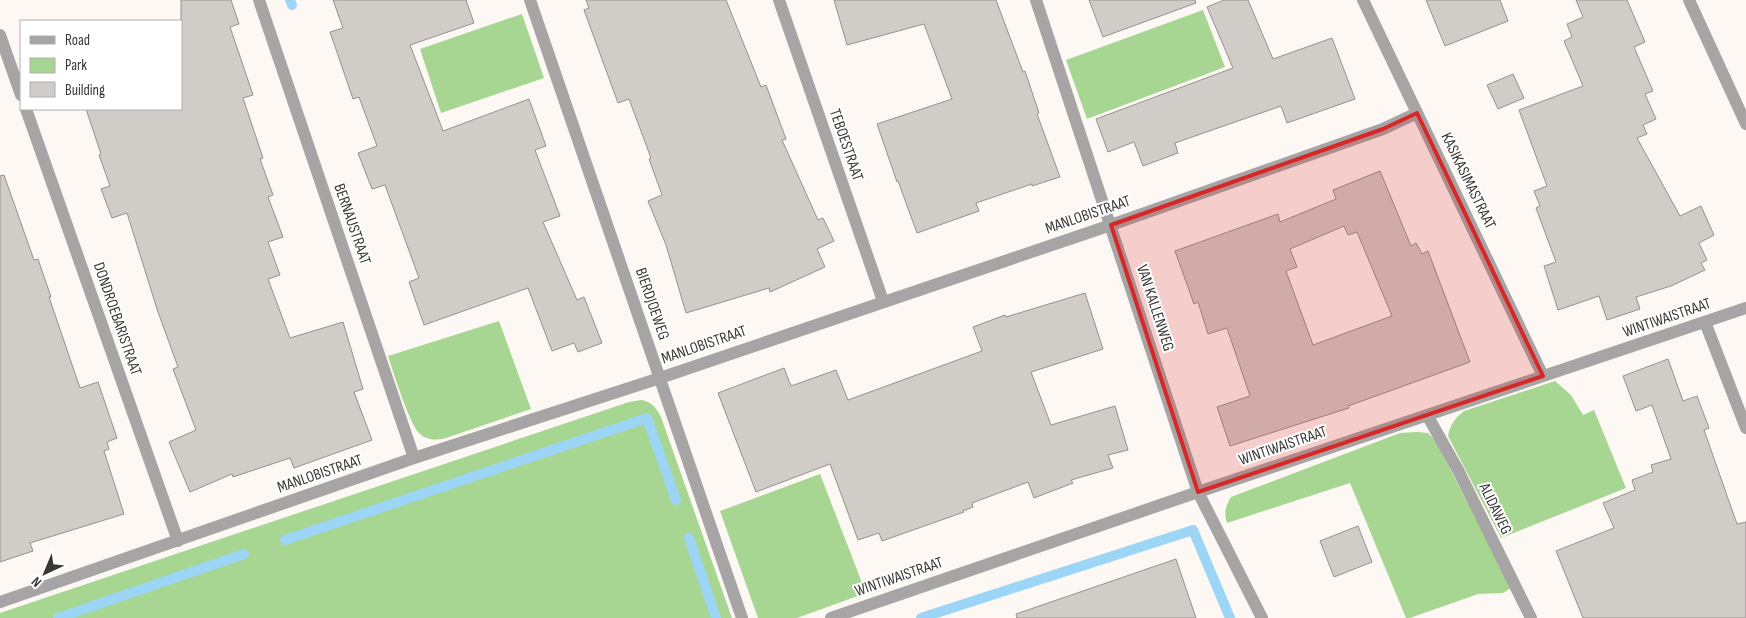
<svg xmlns="http://www.w3.org/2000/svg" width="1746" height="618" viewBox="0 0 1746 618" font-family="'Sofia Sans Condensed',sans-serif">
	<style>
		.green { fill: #a6d692 }
		.lines { fill: none; stroke-linecap: round; stroke-linejoin: round }
		.stream { stroke: #9cd5f5; stroke-width: 10 }
		.building { fill: #d0ccc8; stroke: #96918e; fill-rule: evenodd }
		.minor { stroke: #a7a4a5; stroke-width: 12 }
		.marked { fill: #d62828; fill-opacity: 0.2; stroke: #d62828; stroke-width: 4; stroke-linejoin: round }
		.labels { text-anchor: middle; dominant-baseline: central; stroke-width: 4; stroke-linejoin: round; paint-order: stroke }
		.street-label { font-size: 16px; fill: #393836; stroke: #fff }
	</style>
	<rect width="100%" height="100%" fill="#fdf8f4"/>
	<!-- green -->
	<path class="green" d="M1203,10l22,57 -138,52 -21,-59z
		M522,14l22,64 -103,35 -21,-64z
		M499,321l32,88 -88,30c-9,1 -16,1 -23,-5 -10,-8 -27,-63 -32,-78z
		M1555,381l16,14 12,20 11,-5 32,78 -125,50 -53,-102c2,-11 7,-18 16,-25z
		M641,400c12,2 15,8 20,17l71,201h-732v-5l629,-211z
		M1417,432l11,1 8,8 75,147 -8,5 -25,1 -68,24h-4l-56,-135 -123,40c-3,-10 -2,-16 4,-26l169,-64z
		M820,474l46,119 -69,25h-39l-38,-107z"/>
	<g class="lines">
		<!-- stream -->
		<path class="stream" d="M290,0l2,5
			M689,538l27,80
			M285,540l362,-122 29,82
			M58,618l186,-64
			M921,618l272,-88 37,88"/>
	</g>
	<!-- building -->
	<path class="building" d="M181,0h50l8,24 -9,3 23,68 -10,3 20,60 -3,1 13,36 -5,2 15,40 -15,5 12,33 -12,4 22,59 53,-16 20,67 -9,3 18,48 -78,28 -4,-10 -57,19 -1,-3 -42,18 -21,-50 27,-12 -23,-61 5,-2 -20,-55 -31,-99 -15,5 -11,-29 9,-3 -11,-31 2,-1 -15,-45h95z
		M333,0h133l8,23 -64,22 27,70 6,16 86,-32 17,47 -11,4 25,66 -17,6 34,78 7,-3 18,46 -24,9 -4,-9 -22,8 -24,-63 -104,37 -15,-43 10,-4 -34,-93 -13,4 -14,-36 19,-7 -18,-49 -6,2 -23,-67 13,-4z
		M586,0h140l35,87 5,-2 20,54 -4,1 36,80 5,-2 11,23 -17,8 8,18 -55,25 -1,-4 -83,25 -20,-68 -18,-44 14,-6 -13,-36 2,-1 -22,-59 -11,4 -34,-93 5,-2z
		M834,0h162l27,72 2,-1 14,42 -2,1 23,63 -28,9v-2l-56,19 3,8 -62,22 -19,-52 -1,1 -20,-58 75,-25 -28,-75 -77,21z
		M1089,0h106l1,3 -93,34z
		M1224,0h24l25,59 59,-21 23,61 -68,24 -6,-17 -106,37 3,10 -35,13 -9,-24 -26,10 -12,-33 137,-51 -26,-61z
		M1426,0h74l8,21 -63,25z
		M1576,0h51l18,42 -11,5 19,44 -8,3 11,25 -13,6 4,9 -10,4 43,78 21,-10 13,29 -15,8 8,17 -6,3 4,7 -34,16 -35,11 4,12 -33,11 -8,-24 -41,14 -14,-44 12,-4 -20,-54 4,-2 -6,-15 13,-5 -28,-76 64,-24 -19,-45 8,-4 -5,-13 16,-7z
		M1513,74l11,24 -26,11 -11,-24z
		M1380,171l31,75 5,-3 6,11 6,-3 42,111 -122,44 1,2 -119,38 -13,-39 33,-11 -23,-68 -19,6 -10,-32 -4,2 -19,-53 103,-37 2,8 56,-23 -3,-9zM1344,226l4,9 9,-3 35,84 -79,29 -27,-74 11,-4 -7,-18z
		M4,175l30,85 4,-1 13,38h-2l31,91 18,-6 19,56 -10,4 2,7 -5,2 20,63 -94,29 3,8 -33,11v-386z
		M1085,293l18,56 -72,23 20,53 64,-19 13,44 -20,5 5,13 -42,12 2,3 -39,15 -6,-16 -56,21 1,4 -10,4 1,1 -82,29 -3,-8 -21,7 -28,-76 -74,28 -38,-99 66,-25 7,18 45,-16 12,30 134,-49 -9,-24 32,-12 1,2z
		M1668,359l15,42 14,-5 12,32 -5,2 33,94 9,-2v96h-163l-27,-67 58,-23 -11,-25 32,-13 -3,-10 21,-8 -2,-7 20,-6 -19,-54 -16,6 -13,-35z
		M1358,526l14,36 -38,15 -14,-36z
		M1176,559l20,59h-179l-1,-4z"/>
	<g class="lines">
		<!-- minor -->
		<path class="minor" d="M259,0l155,458
			M530,0l212,618
			M779,0l104,301
			M1036,0l162,492 64,126
			M1363,0l180,376
			M1689,0l57,124
			M0,35l21,60
			M26,109l152,432
			M1705,322l41,106
			M1427,415l31,55 73,148
			M0,602l414,-144 246,-80 451,-153 272,-96 34,-16
			M831,618l367,-126 548,-184"/>
	</g>
	<!-- marked area -->
	<path class="marked" d="M1417,113l126,263 -345,116 -87,-267 272,-96z"/>
	<g class="labels">
		<!-- street labels -->
		<g class="street-label">
			<text transform="translate(846 145) rotate(71)">TEBOESTRAAT</text>
			<text transform="translate(1468 181) rotate(64)">KASIKASIMASTRAAT</text>
			<text transform="translate(1088 215) rotate(-19)">MANLOBISTRAAT</text>
			<text transform="translate(352 224) rotate(71)">BERNAUSTRAAT</text>
			<text transform="translate(652 304) rotate(71)">BIERDJOEWEG</text>
			<text transform="translate(1155 308) rotate(72)">VAN KALLENWEG</text>
			<text transform="translate(1667 318) rotate(-19)">WINTIWAISTRAAT</text>
			<text transform="translate(117 319) rotate(71)">DONDROEBARISTRAAT</text>
			<text transform="translate(704 345) rotate(-19)">MANLOBISTRAAT</text>
			<text transform="translate(1283 446) rotate(-19)">WINTIWAISTRAAT</text>
			<text transform="translate(320 474) rotate(-19)">MANLOBISTRAAT</text>
			<text transform="translate(1495 509) rotate(64)">ALIDAWEG</text>
			<text transform="translate(899 577) rotate(-19)">WINTIWAISTRAAT</text>
		</g>
	</g>
	<!-- legend -->
	<rect x="20" y="20" width="162" height="90" fill="#ffffff" stroke="#b0afaf"/>
	<rect x="30" y="36" width="25" height="8" fill="#a7a4a5" stroke="#b0afaf"/>
	<text x="65" y="45" font-size="15" fill="#393836">Road</text>
	<rect x="30" y="58" width="25" height="15" fill="#a6d692" stroke="#b0afaf"/>
	<text x="65" y="70" font-size="15" fill="#393836">Park</text>
	<rect x="30" y="82" width="25" height="15" fill="#d0ccc8" stroke="#b0afaf"/>
	<text x="65" y="95" font-size="15" fill="#393836">Building</text>
	<!-- north arrow -->
	<g transform="translate(45 573) rotate(224)" stroke="#ffffff" stroke-width="4" paint-order="stroke">
	<path d="M0-4L9 19L0 12L-9 19Z" fill="#393836"/>
	<text y="-8" font-size="14" font-weight="bold" text-anchor="middle" fill="#393836">N</text>
	</g>
</svg>
